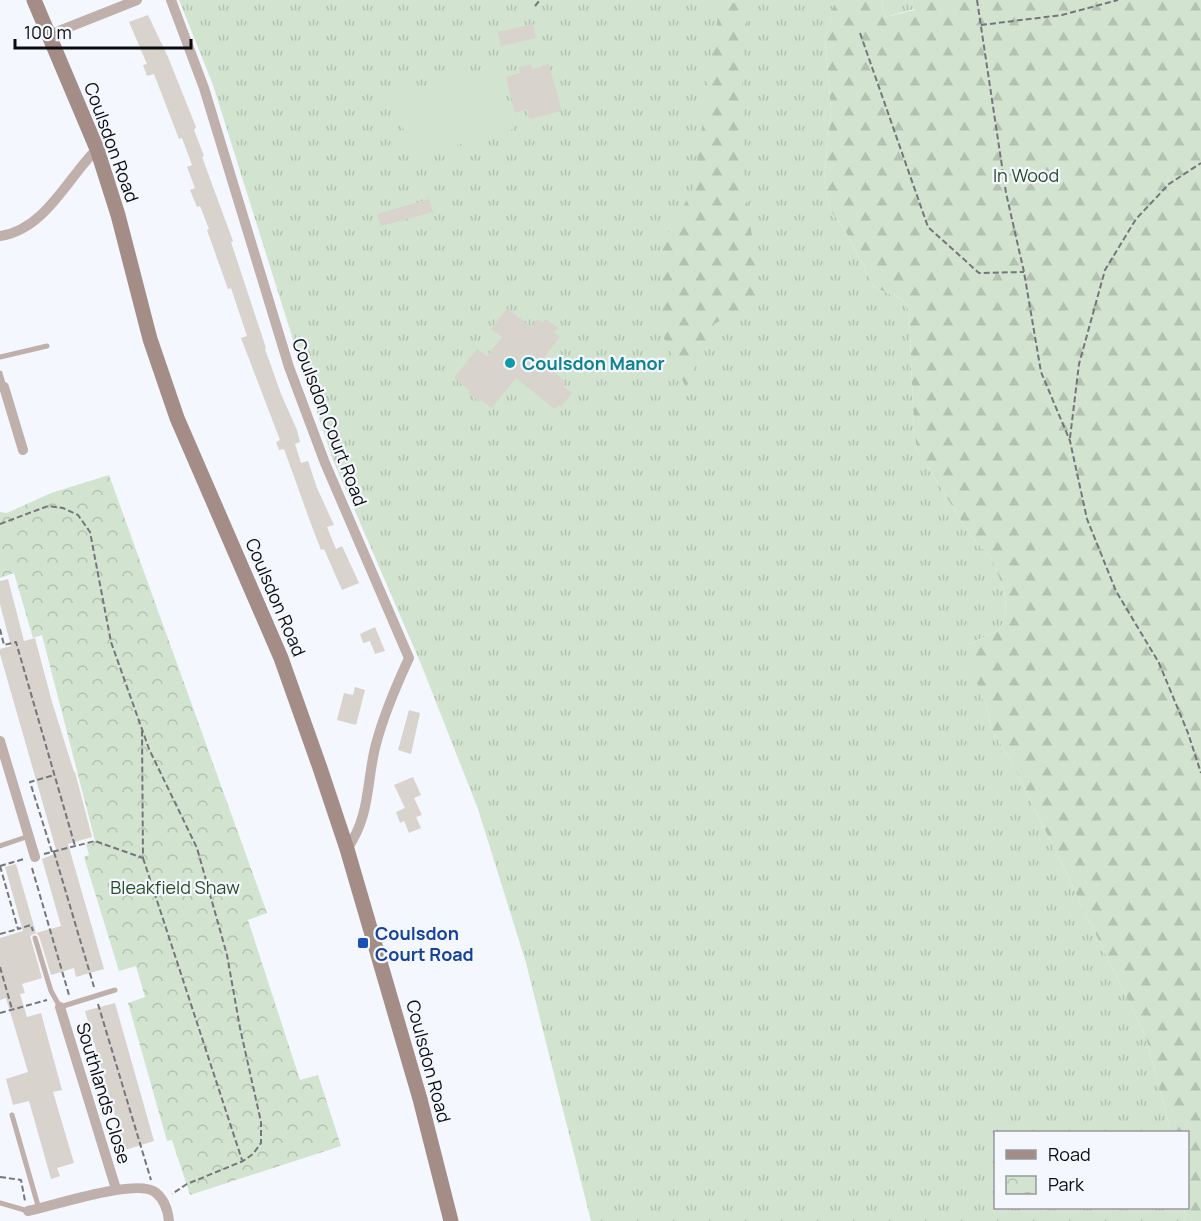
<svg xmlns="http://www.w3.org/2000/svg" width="1201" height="1221" viewBox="0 0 1201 1221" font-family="Manrope,sans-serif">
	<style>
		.grass { fill: url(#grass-tufts) }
		.forest { fill: url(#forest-firs) }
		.park { fill: url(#park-crowns) }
		.pitch { fill: #d2e4d0 }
		.building { fill: #d8d3cd }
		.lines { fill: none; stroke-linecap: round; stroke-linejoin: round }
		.path { stroke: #74767a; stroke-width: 2; stroke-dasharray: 6 3; stroke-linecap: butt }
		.service { stroke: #c0b0ab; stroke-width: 5 }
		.minor { stroke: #c0b0ab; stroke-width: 10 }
		.secondary { stroke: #a48d87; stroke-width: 15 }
		.culture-dot { fill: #0f9aa8; stroke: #f4f7fe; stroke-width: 2 }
		.transit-dot { fill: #1a4fb4; stroke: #f4f7fe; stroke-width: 2 }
		.labels { text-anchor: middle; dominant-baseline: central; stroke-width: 4.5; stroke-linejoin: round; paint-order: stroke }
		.street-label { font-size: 18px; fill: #0b0c0e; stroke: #f4f7fe }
		.park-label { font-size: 18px; fill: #294d28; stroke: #f4f7fe }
		.culture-label { font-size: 18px; font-weight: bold; fill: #0d838f; stroke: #f4f7fe; text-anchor: start }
		.transit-label { font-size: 18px; font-weight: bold; fill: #164399; stroke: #f4f7fe; text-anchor: start }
	</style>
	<defs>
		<pattern id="grass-tufts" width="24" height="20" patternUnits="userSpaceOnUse" patternTransform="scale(1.5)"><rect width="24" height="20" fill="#d2e4d0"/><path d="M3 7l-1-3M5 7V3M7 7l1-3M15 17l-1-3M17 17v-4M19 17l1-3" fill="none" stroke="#b3c2b1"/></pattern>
		<pattern id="forest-firs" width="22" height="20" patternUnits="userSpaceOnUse" patternTransform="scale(1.5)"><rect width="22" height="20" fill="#d2e4d0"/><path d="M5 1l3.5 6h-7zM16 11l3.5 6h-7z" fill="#b3c2b1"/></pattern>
		<pattern id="park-crowns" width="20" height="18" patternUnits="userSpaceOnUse" patternTransform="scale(1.5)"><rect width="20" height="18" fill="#d2e4d0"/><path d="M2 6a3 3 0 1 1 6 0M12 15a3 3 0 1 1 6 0" fill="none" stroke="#b3c2b1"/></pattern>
	</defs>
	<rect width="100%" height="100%" fill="#f4f7fe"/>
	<!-- grass -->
	<path class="grass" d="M179,0h659l-3,2 -10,36 6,73 -7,69 6,30 14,18 30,59 26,11 6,6 3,8 5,115 3,23 54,86 21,23 12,31 2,18 -3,14 -4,8 -32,15 15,53 5,7 4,24 21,33 134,275 25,95h-175v76h188l2,13h-595l-65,-258 -48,-154 -57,-145 -88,-204 -33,-98 -87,-277z
		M881,0h31l2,9 -28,8z"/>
	<!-- forest -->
	<path class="forest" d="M838,0h43l5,17 28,-7 -2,-10h289v1221h-15l-2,-13h4v-76h-17l-25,-95 -134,-275 -21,-33 -4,-24 -5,-7 -16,-48 1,-5 32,-15 4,-8 3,-14 -2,-18 -12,-31 -21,-23 -54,-86 -3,-23 -5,-115 -3,-8 -6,-6 -26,-11 -30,-59 -14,-18 -6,-30 7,-69 -6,-73 10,-37z
		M720,2l30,2 -8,61 2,115 17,120 -47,24 -28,64 -26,-59v-81l33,-59z"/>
	<!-- park -->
	<path class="park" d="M109,475l158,438 -19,7 52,160 18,-5 23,71 -151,49 -18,-55 -5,1 -39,-138 17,-6 -9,-31 -17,5 -35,-114 5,-2 -3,-11 9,-3 -53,-206 -9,3 -19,-65 -14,5v-66l7,1 44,-20z"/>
	<!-- pitch -->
	<path class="pitch" d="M495,69l18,60 -101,29 -18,-61z"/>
	<!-- building -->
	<path class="building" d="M148,15l20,42 28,70 -2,3 10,26 -2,1 31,84 -2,1 35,106 -1,1 16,45 16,36 3,12 -5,2 6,19 7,-2 9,27 17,37 -7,2 9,22 6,-3 17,37 -17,7 -18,-41 -3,1 -10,-26 -27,-75 -5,1 -3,-8 4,-2 -39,-102 6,-2 -16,-48 -3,1 -21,-59 2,-1 -9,-23 -3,1 -7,-17 5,-2 -8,-21 5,-2 -10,-27 -3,1 -25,-65 -7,2 -4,-11 4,-1 -18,-42z
		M533,24l3,14 -35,8 -3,-14z
		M531,64l1,5 17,-4 13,46 -33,8 -2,-10 -12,4 -9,-36 14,-4 -1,-6z
		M429,199l4,13 -52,14 -4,-12z
		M507,308l24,19 6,-8 5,4 4,-4 12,9 -4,4 6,5 -19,25 25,20 -3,4 9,7 -11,14 -2,-2 -4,4 -39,-31 -24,30 -11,-8 -2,2 -11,-9 2,-2 -16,-13 23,-29 10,7 15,-19 -11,-8z
		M8,579l16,62 11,-3 17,64 22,70h1l17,65 -24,7 36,125 -28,8 -2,-9 -23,7 -12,-39 -3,-3 -6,3 12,42 -20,6 3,9 -5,1 7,23 14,-4 21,77 -9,2 21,71 -17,5 3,8 -9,3 -22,-78 -16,4 -7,-26 22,-7 -22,-74 -6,2v-62l23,-7 -18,-64 11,-3 20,69 25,-7 -19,-67 15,-6 -57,-199v-5l11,-3 -11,-42v-23z
		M375,627l10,24 -10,3 -5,-13 -7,2 -3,-9z
		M355,687l10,3 -9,35 -19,-5 7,-27 9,2z
		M409,710l11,3 -9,41 -13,-4z
		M413,777l8,18 -7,3 8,17 -6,2 5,11 -12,5 -5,-12 -4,2 -4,-11 9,-4 -11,-23z
		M115,1003l39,138 -29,9 -40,-139z"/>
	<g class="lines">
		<!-- path -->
		<path class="path" d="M977,0l29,193 18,79 17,100 29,69 17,78 29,72 43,72 29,70 13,40
			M535,6l5,-6
			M981,25l81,-10 56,-15
			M860,33l68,194 51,46 45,-1
			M1070,438l9,-74 26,-94 31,-51 33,-35 32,-21
			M0,524l48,-18 15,2 15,7 12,17 21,110 38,107 48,99 30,107 13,73 21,94v21l-8,11 -10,7 -56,23 -15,10
			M0,629l4,16 12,-3 59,204
			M52,852l-22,-70 24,-7
			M54,852l40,135
			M44,854l51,-13 48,17 -1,-127
			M143,858l99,302
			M0,866l24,-7
			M0,866l18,63 13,-4 2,6
			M32,868l37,127
			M0,934l18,-5
			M0,967l12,42
			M98,1004l53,176
			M0,1013l47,-13
			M0,1177l21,3 4,21"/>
		<!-- service -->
		<path class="service" d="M0,357l47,-11
			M0,373l4,14
			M0,846l29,-10
			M35,938l16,53 9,16 55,-17
			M12,1115l27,94
			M0,1203l28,8"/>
		<!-- minor -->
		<path class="minor" d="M171,0l33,88 85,279 36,96 84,195c-13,28 -25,56 -33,86 -10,38 -5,71 -29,105
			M49,35l88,-35
			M0,236c45,-6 68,-59 97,-87
			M0,387h4l19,63
			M0,741l35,116
			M60,1007l56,182
			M28,1211c25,-5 108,-33 127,-19 9,7 13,19 14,29"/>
		<!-- secondary -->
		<path class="secondary" d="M34,0l63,149 21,66 32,124 27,79 104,240 39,110 27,81 73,250 31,122"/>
	</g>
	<!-- markers -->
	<circle class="culture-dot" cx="510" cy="363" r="6"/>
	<rect class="transit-dot" x="357" y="937" width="12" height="12" rx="3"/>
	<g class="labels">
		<!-- street labels -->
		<g class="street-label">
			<text transform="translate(112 142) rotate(70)">Coulsdon Road</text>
			<text transform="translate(330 422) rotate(69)">Coulsdon Court Road</text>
			<text transform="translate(276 597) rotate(67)">Coulsdon Road</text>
			<text transform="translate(429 1061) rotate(75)">Coulsdon Road</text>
			<text transform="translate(104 1093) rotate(73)">Southlands Close</text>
		</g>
		<!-- park labels -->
		<g class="park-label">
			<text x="1026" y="175">In Wood</text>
			<text x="175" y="887">Bleakfield Shaw</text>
		</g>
		<!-- culture labels -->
		<g class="culture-label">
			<text x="522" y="363">Coulsdon Manor</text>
		</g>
		<!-- transit labels -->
		<g class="transit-label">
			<text x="375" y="933">Coulsdon<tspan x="375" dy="21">Court Road</tspan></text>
		</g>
	</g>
	<!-- legend -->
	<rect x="994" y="1131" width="195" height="78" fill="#f4f7fe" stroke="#97999e" stroke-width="1.5"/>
	<rect x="1006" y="1150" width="30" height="9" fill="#a48d87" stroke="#97999e" stroke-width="1.5"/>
	<text x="1048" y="1161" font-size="18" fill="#0b0c0e">Road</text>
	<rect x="1006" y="1176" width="30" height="18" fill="url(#park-crowns)" stroke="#97999e" stroke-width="1.5"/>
	<text x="1048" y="1191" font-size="18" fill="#0b0c0e">Park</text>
	<!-- scale -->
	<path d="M15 39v9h176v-9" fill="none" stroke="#0b0c0e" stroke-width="3"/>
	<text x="24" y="39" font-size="18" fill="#0b0c0e" stroke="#f4f7fe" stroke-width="4.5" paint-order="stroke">100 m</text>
</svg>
